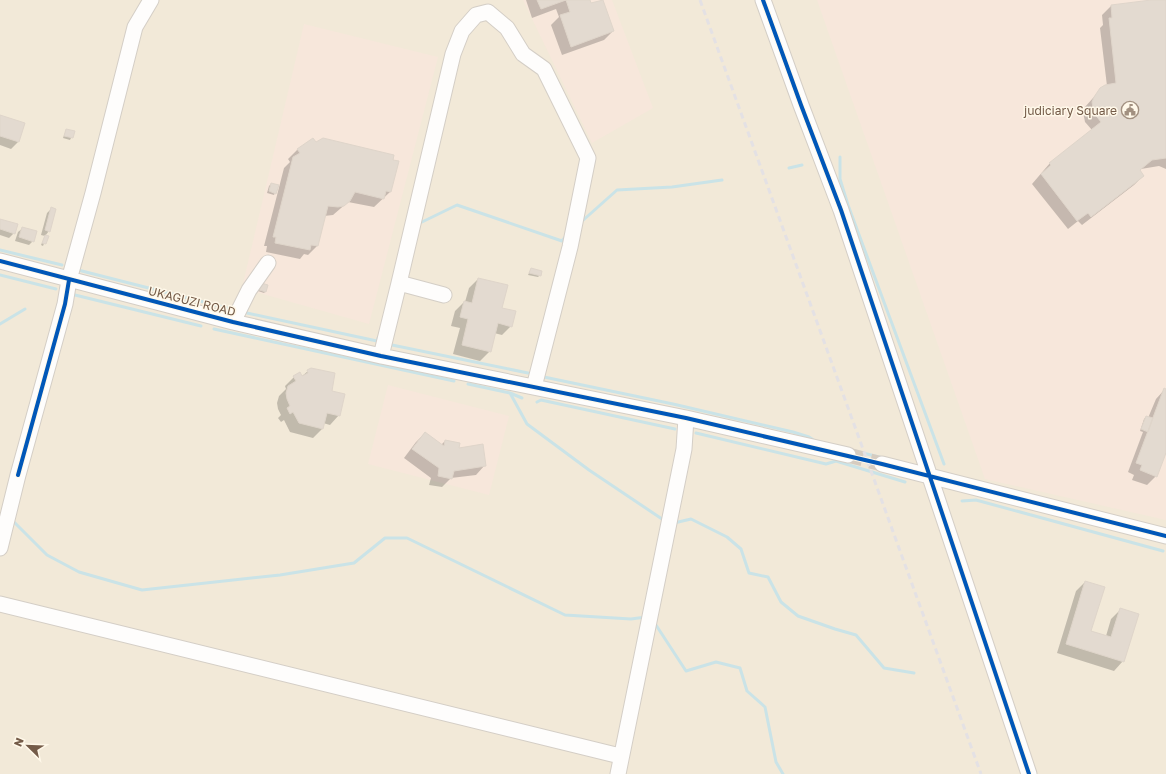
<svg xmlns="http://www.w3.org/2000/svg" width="1166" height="774" viewBox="0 0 1166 774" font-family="'Golos Text',sans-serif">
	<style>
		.residential { fill: #f2e9d8 }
		.commercial { fill: #f7e7db }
		.shadow { fill: #0003 }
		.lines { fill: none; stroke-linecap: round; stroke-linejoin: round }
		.stream { stroke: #cae3e7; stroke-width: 3 }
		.building { fill: #e3dad0; stroke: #dfd5ca }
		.minor-tunnel { stroke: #d6ccc0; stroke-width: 15; stroke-dasharray: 15 8; stroke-linecap: butt }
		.minor-casing { stroke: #d4cec6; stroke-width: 17 }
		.minor { stroke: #fefdfc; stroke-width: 15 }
		.rail { stroke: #e4e1e4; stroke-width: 3; stroke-dasharray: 6 4; stroke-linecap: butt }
		.cycleway-casing { stroke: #fff8e9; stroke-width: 6 }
		.cycleway { stroke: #0057b8; stroke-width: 4 }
		.labels { text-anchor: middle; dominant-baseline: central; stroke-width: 3; stroke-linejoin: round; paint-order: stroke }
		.poi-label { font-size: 12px; fill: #745b48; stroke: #fff8e9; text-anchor: end }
		.street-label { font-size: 12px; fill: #745b48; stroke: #fff8e9 }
	</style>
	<rect width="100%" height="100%" fill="#f6f2e8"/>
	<!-- residential -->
	<path class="residential" d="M0,0h1166v774h-1166z"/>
	<!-- commercial -->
	<path class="commercial" d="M523,0h89l41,108 -61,35z
		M817,0h349v520l-181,-41z
		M304,24l134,33 -69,267 -127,-36z
		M388,385l121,31 -20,79 -121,-31z"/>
	<!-- shadow -->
	<path class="shadow" d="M526,0h63l2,5 22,26 -9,9 -42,15 -11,-30 8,-8 -3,-8 -24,9z
		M1159,0h7v169l-7,-3 -18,3 -2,2 4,5 -9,9 -52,40 -4,-4 -10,8 -36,-45 18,-21 42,-33 -7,-8 -2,-10 2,-5 16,-18 6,-3 -7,-58 3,-3 -1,-10 9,-9z
		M0,116l24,8 -6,18 -7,7 -11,-4z
		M66,130l8,2 -4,8 -7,-2z
		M316,144l74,48 -16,15 -26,-5 -15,13 -9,1 -7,30 -9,9 -4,-1 -4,5 -34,-7 1,-6h-3l20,-78 6,-6 -2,-3 9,-9z
		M271,184l4,9 -1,2 -7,-2 2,-7z
		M52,208l3,1 -6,22 -4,5h2l-4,10 -2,-1 4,-9 -4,-1 6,-22z
		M0,220l14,13 -5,5 -9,-3z
		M23,228l10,13 -4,4 -14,-4 3,-9z
		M531,269l9,6 -2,2 -10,-2z
		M478,279l23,29 10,18 -9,9 -8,-2 -4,18 -10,10 -27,-7 7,-26 -9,-2 4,-15 9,-9h1l4,-14z
		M256,285l10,6 -2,2 -9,-3z
		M308,371l23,20 8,24 -9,10 -7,-2 -1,6 -9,9 -23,-6 -6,-12 -3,2 -3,-4 3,-3 -3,-6 -1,-6 2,-7 7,-7 -1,-3 9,-9h7z
		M1165,389l1,1v65l-1,-1 -9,22 -9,9 -15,-5 2,-5 -6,-3 15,-40 -3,-1 4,-12 2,-2 2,1 8,-19z
		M425,433l16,12 4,-4 40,24 -9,10 -25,3 -9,9 -13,-2 2,-7 -27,-20 12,-16z
		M1085,582l5,49 16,5 5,-17 9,-9 3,51 -9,10 -57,-18 19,-62z"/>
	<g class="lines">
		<!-- stream -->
		<path class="stream" d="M840,157v22l8,26 96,259
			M789,168l13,-3
			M422,222l35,-17 105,36 4,-5
			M580,223l37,-33 55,-3 50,-7
			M0,250l62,15
			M78,270l153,39
			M0,275l56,14
			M71,294l130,32
			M247,313l130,28 1,-3
			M0,324l25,-15
			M214,329l240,52
			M392,345l136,28
			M544,377l129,27 120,28 16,5 6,4
			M468,384l42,9 12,5
			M510,393l17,31 62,46 76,51
			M537,402l4,-2 134,29
			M696,433l130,31 10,-3 69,21
			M851,450l32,8
			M962,501l14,-1 187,51
			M12,520l35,35 32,17 63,18 138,-15 74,-12 31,-25h22l158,77 66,4 15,-2
			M674,523l17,-4 36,18 14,12 8,24 19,4 13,25 17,14 37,13 21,6 28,33 30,5
			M654,622l32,49 30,-9 24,6 7,23 18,16 11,55 7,12"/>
	</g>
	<!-- building -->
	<path class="building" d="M537,0h53l1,3 12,-3 11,31 -43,16 -11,-32 10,-3 -4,-12 -25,9z
		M1151,0h15v158l-14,2 -12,10 4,6 -53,41 -3,-4 -11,8 -36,-47 10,-9 -2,-2 52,-41 -7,-9 -2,-11 2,-5 6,-9 5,-3 11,-2 -7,-65h3l-1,-13z
		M0,115l25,8 -6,19 -19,-6z
		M66,129l9,2 -2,7 -9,-2z
		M313,138l3,4 7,-4 71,17 -1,5 6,1 -8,31 -5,-1 -2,8 -29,-7 -5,9 -6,5 -6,1 -10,-1 -10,40 -7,-1 -1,5 -35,-7 1,-6h-3l20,-80 7,-4 -3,-4z
		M271,183l8,2 -3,9 -7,-3z
		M51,207l5,2 -6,23 -5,-2z
		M0,219l18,5 -3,10 -15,-5z
		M22,227l15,4 -3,11 -15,-5z
		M45,235l4,1 -3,8 -4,-1z
		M531,268l11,3 -1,5 -12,-3z
		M478,278l30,7 -6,23 14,3 -4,16 -14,-4 -7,29 -29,-7 6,-26 -8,-2 4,-16 8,2z
		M258,282l10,3 -2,7 -10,-3z
		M311,368l24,5 -3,18 13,3 -5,22 -13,-3 -4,16 -24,-6 -6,-11 -3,2 -3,-6 3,-2 -3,-7 -1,-6 2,-7 8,-5 -3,-5 7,-4 2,4 6,-3 -1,-3z
		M1164,388l2,1v64l-9,24 -17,-7 2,-5 -6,-2z
		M1146,416l7,2 -5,14 -7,-3z
		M425,432l19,14 1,-6 15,3 -1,5 24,-4 3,22 -32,5 -2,8 -14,-3 1,-8 -27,-19z
		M1085,581l20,6 -14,44 20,6 9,-29 19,6 -15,48 -58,-18z"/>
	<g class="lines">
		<!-- minor-tunnel -->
		<path class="minor-tunnel" d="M848,455l34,9"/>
		<defs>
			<path id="minor" d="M763,0l38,105 40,105 188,564
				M0,261l233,61 148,34 305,62 162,37
				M399,283l54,-229 9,-23 14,-16 12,-3 19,16 16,26 21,15 44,89 -18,89 -36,140
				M233,322l16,-32 19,-27
				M381,356l18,-73 45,12
				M882,464l284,72
				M0,548l18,-73 47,-171 4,-24 24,-87 42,-166 16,-27
				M0,604l620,152
				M618,774l66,-325 2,-31"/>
		</defs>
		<!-- minor casing -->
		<use href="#minor" class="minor-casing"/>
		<!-- minor -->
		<use href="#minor" class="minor"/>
		<!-- rail -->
		<path class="rail" d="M700,0l281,774"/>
		<defs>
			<path id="cycleway" d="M763,0l38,105 40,105 188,564
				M0,261l233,61 148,34 305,62 196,46 284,72
				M18,475l47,-171 4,-24"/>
		</defs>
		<!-- cycleway casing -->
		<use href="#cycleway" class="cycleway-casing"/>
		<!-- cycleway -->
		<use href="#cycleway" class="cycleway"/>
	</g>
	<!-- icons -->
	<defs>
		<symbol id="civic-ring" viewBox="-11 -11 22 22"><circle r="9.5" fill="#fff8e9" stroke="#a29080" stroke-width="1.5"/><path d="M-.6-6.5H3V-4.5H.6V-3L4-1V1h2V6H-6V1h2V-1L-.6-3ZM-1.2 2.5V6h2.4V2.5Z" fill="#a29080"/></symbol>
	</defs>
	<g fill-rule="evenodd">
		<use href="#civic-ring" x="1120" y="100" width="20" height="20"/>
	</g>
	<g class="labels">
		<!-- poi labels -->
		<g class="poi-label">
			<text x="1117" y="110">judiciary Square</text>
		</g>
		<!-- street labels -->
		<g class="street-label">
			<text transform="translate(192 301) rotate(14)">UKAGUZI ROAD</text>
		</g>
	</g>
	<!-- north arrow -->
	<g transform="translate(28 746) rotate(293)" stroke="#fff8e9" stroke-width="3" paint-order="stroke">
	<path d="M0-3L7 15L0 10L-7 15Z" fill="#745b48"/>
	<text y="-6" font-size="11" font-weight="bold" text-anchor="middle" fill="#745b48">N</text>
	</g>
</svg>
